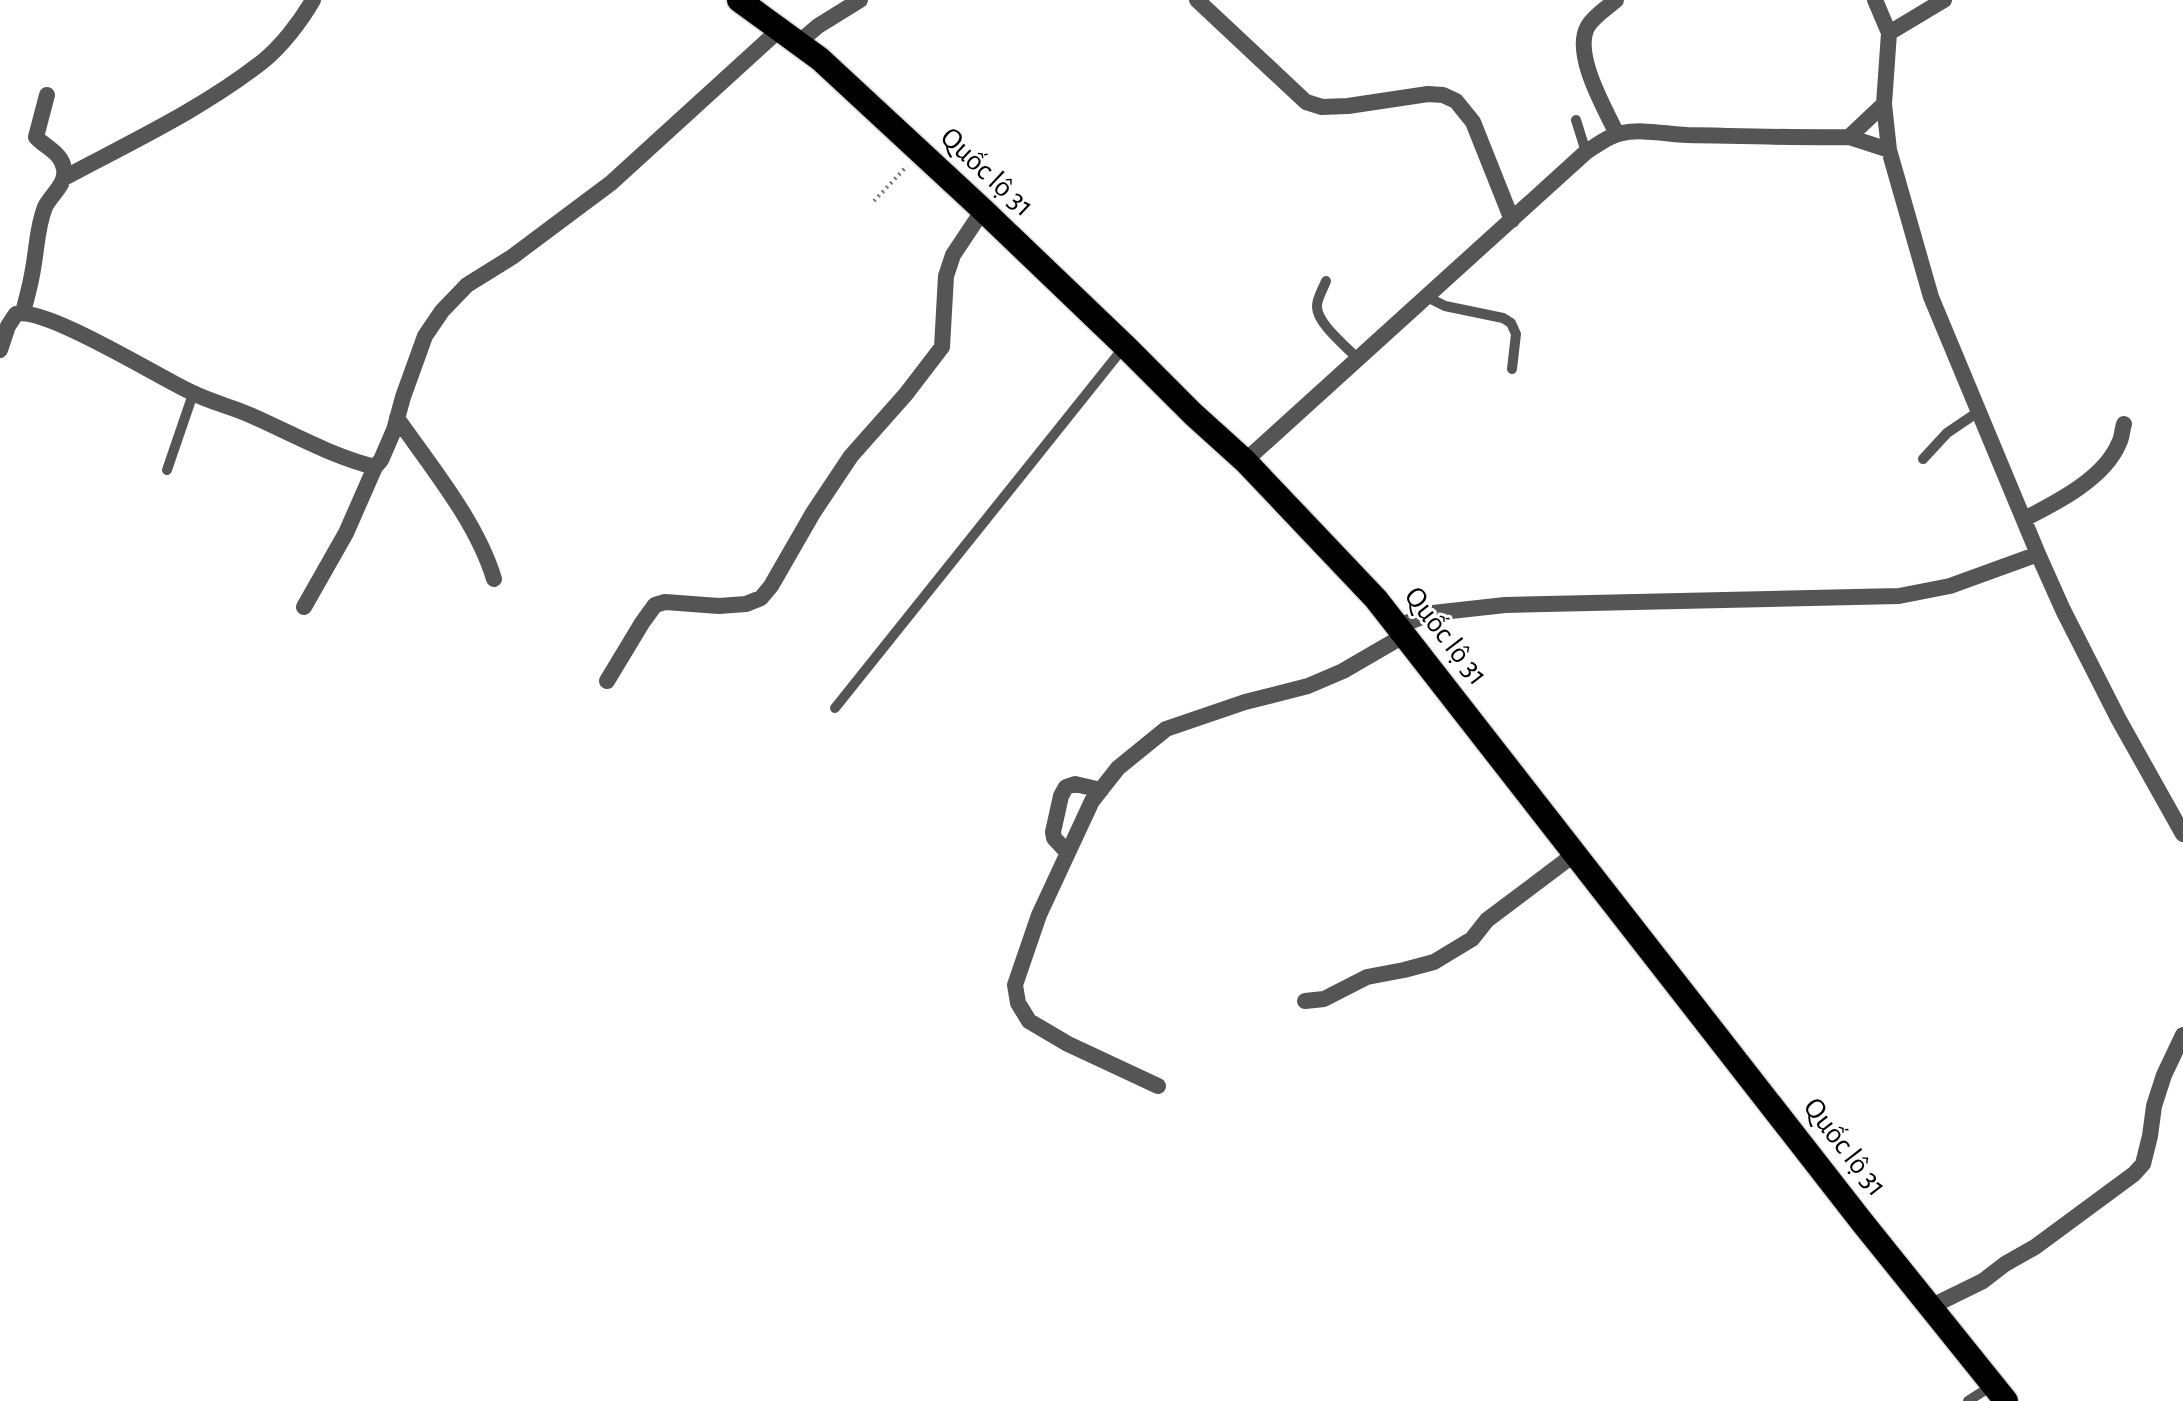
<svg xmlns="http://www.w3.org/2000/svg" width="2183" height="1401" viewBox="0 0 2183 1401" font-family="'Alegreya Sans',sans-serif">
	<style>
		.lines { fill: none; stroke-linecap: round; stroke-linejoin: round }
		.highway-casing { stroke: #dbdbdb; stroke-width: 27 }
		.path { stroke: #777; stroke-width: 4; stroke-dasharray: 2 4; stroke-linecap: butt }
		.lane { stroke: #555; stroke-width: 10 }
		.street { stroke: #555; stroke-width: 16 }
		.highway { stroke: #000; stroke-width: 24 }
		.labels { text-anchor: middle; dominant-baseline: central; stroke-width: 6; stroke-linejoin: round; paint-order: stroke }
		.street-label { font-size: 30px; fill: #000; stroke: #fff }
	</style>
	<rect width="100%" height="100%" fill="#fff"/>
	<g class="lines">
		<defs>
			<path id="highway" d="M739,0l81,59 163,151 142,136 68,68 52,47 131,138 486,623 144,179"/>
		</defs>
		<!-- highway casing -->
		<use href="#highway" class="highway-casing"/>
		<!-- path -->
		<path class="path" d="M874,201l33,-35"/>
		<!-- lane -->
		<path class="lane" d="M1576,120l10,32
			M1326,281c-3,8 -9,17 -9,25 -1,17 30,41 41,53
			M1427,297l18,9 58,12 8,5 5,11 -4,35
			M1923,459l24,-26 31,-21
			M167,470l26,-76
			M835,708l289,-361
			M1968,1401l25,-16"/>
		<!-- street -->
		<path class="street" d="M1197,0l109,102 16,5 26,-1 80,-12 15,1 13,6 17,21 39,98
			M1616,0c-9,8 -22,16 -28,26 -16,27 17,83 29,108
			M1875,0l14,33 -5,71
			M1889,33l55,-33
			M798,43l20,-17 42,-26
			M1849,137l40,13
			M64,178c67,-36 138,-69 198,-116 19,-15 39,-41 51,-62
			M23,312c4,-15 8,-29 10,-43 4,-21 4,-42 12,-62 6,-12 22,-24 19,-38 -2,-16 -18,-21 -28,-32l11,-42
			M0,350l8,-24 8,-12c29,-8 144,64 177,79 18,9 39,14 57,22 41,18 81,41 125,52l6,-7 13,-30 9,-33 22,-61 17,-25 25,-26 45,-28 99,-74 168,-153
			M397,418c34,49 80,104 97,161
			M1245,461l341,-309c10,-6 21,-15 32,-18 23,-6 46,0 69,1 54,1 108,3 162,2l35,-33 5,46 42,147 107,257 25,56 56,110 64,114
			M2024,519c32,-16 81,-41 95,-76 3,-5 3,-13 5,-19
			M304,607l42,-74 29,-66
			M1398,626l35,-13 72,-8 394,-9 51,-10 88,-32
			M607,681l35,-58 13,-18 10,-3 54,4 27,-2 15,-6 10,-12 42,-73 38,-57 55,-62 36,-47 4,-71 7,-21 30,-45
			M1067,852l-13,-14 -1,-6 8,-36 5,-9 9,-3 26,6
			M1305,1001l19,-2 43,-22 37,-7 30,-8 38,-23 15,-19 89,-67
			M1158,1086l-90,-42 -39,-23 -11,-18 -3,-18 24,-70 53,-114 26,-33 48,-39 79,-27 63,-16 35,-15 62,-36
			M1930,1307l53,-26 22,-17 30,-17 99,-73 9,-10 7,-28 4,-30 10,-31 19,-40"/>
		<!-- highway -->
		<use href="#highway" class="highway"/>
	</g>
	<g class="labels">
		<!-- street labels -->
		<g class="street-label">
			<text transform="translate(987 172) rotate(43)">Quốc lộ 31</text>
			<text transform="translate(1446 636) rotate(52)">Quốc lộ 31</text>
			<text transform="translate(1845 1147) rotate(52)">Quốc lộ 31</text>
		</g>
	</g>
</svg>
